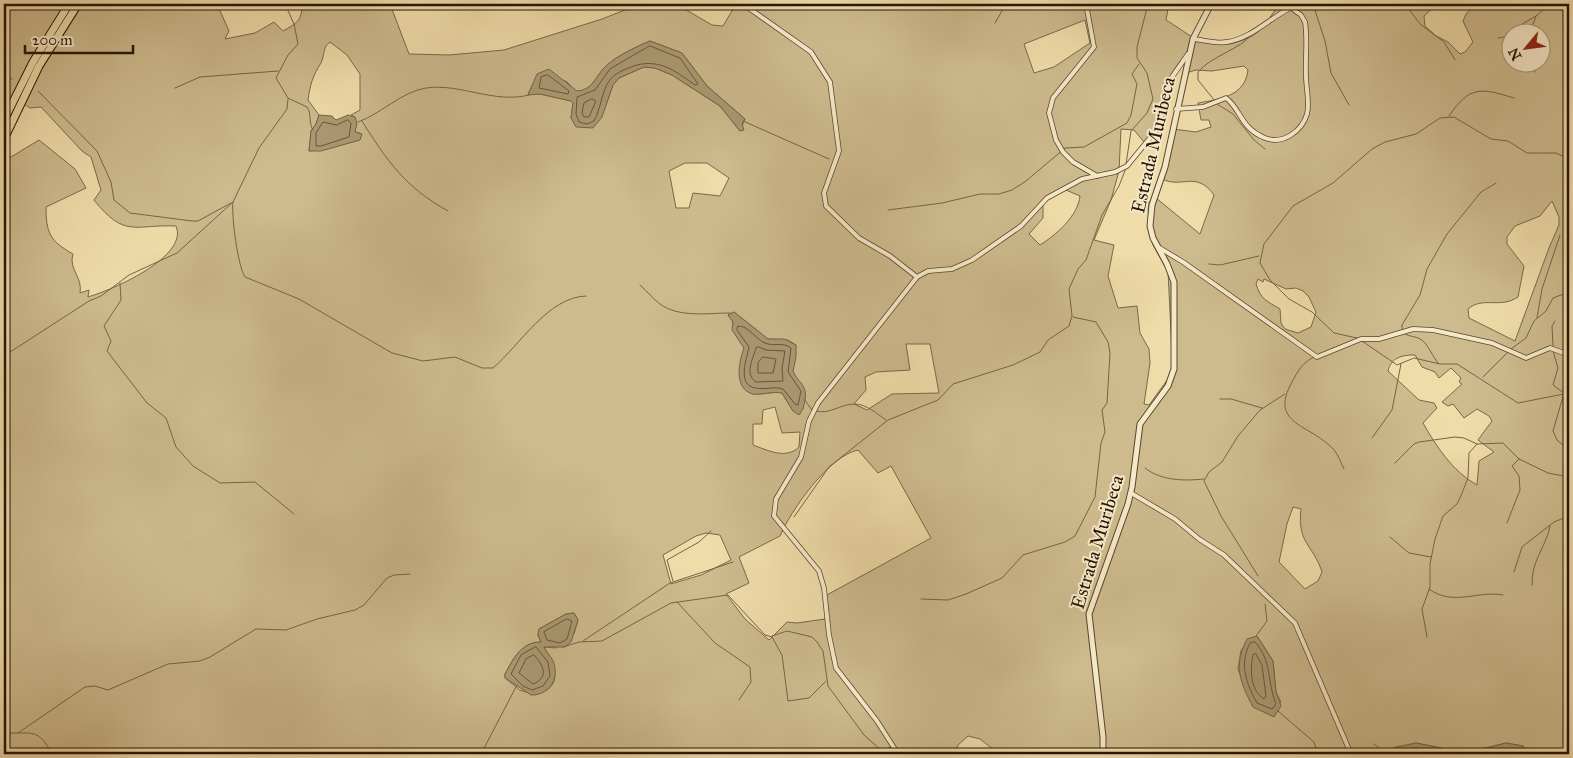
<svg xmlns="http://www.w3.org/2000/svg" width="1573" height="758" viewBox="0 0 1573 758" font-family="'IM FELL Great Primer',serif">
	<style>
		.green { fill: #cdba8d; stroke: #796849; fill-rule: evenodd }
		.water { fill: #aa9871; stroke: #756446 }
		.lines { fill: none; stroke-linecap: round; stroke-linejoin: round }
		.shore { stroke: #68563b; stroke-width: 1 }
		.stream { stroke: #756446; stroke-width: 1 }
		.minor-casing { stroke: #58472e; stroke-width: 5.5 }
		.tertiary-casing { stroke: #58472e; stroke-width: 7 }
		.motorway-casing { stroke: #251505; stroke-width: 9 }
		.minor { stroke: #f5e8c7; stroke-width: 4 }
		.tertiary { stroke: #f5e8c7; stroke-width: 5 }
		.motorway { stroke: #efdca9; stroke-width: 7 }
		.labels { text-anchor: middle; dominant-baseline: central; stroke-width: 4; stroke-linejoin: round; paint-order: stroke }
		.street-label { font-size: 19px; fill: #251505; stroke: #f5e8c7 }
	</style>
	<rect width="100%" height="100%" fill="#efdca9"/>
	<filter id="stains"><feTurbulence type="fractalNoise" baseFrequency=".004" numOctaves="4"/><feColorMatrix values="0 0 0 0 .2 0 0 0 0 .09 0 0 0 0 .02 0 0 0 .5 -.17"/></filter>
	<radialGradient id="worn" r=".72"><stop offset=".6" stop-color="#630" stop-opacity="0"/><stop offset="1" stop-color="#630" stop-opacity=".3"/></radialGradient>
	<!-- green -->
	<path class="green" d="M4,4h213l12,27 -4,8 30,-6 19,-11 9,9c14,-8 19,-10 19,-27h88l19,50 40,1 55,-5 98,-31 38,-15h36l36,21 11,1 13,-22h433l-3,16c7,4 28,19 32,20 22,7 51,4 66,-14 5,-7 10,-15 16,-22h157l-13,12 1,10 11,10 12,6 12,12 5,-2 8,-10 -10,-21 3,-7 9,-10h94v750h-40l-6,-8 -17,-3 -40,10 -50,-10 -27,8 1,3h-391l-19,-15 -12,-3 -10,9 -4,9h-57l-8,-7 -4,3 -2,4h-879v-599l7,2 28,-17 36,29 11,19 -40,19c0,26 4,34 27,47 -5,15 10,23 7,39l9,-3 -1,7c24,-7 101,-40 88,-71 -41,-2 -51,13 -82,-26l7,-10 -10,-33 -9,-6 -41,-44 -11,1 -6,-4 -20,18zM1085,20l5,23 -36,24 -20,6 -10,-29zM1510,32h30v30h-30zM650,41l32,12 25,33 38,33 -5,12 -20,-25 -48,-31 -17,-7 -11,-1 -25,11 -6,7 -7,20 -35,13 2,-15 -2,-2 -31,-7h-12l8,-16 30,3 11,11c16,-2 18,-15 28,-25 11,-11 31,-20 45,-26zM330,42l17,13 13,19v36l-9,5 4,2v15l5,1v7l-27,7 -24,4 2,-20 5,-7 3,-9 -11,-15c2,-15 5,-25 13,-37 4,-8 1,-15 9,-21zM1180,61l5,2 1,10 10,-3 16,1 32,-5 4,4c-3,27 -29,29 -50,33l3,17h8l2,7 -15,5 -23,-3 -11,50c20,10 34,-9 52,16l-14,39 -44,-36 -8,5 1,26 4,16 15,27 5,100 -24,33 -5,-1 6,-41 -1,-14 -9,-16 -3,-27 -19,2 -10,-32 6,-31 -20,-5 17,-40 8,-29 2,-42 13,1 10,12 13,-15 9,-24 2,-24zM685,163h22l22,15 -9,18 -27,-3 -4,15h-13l-7,-37zM1066,190l14,6c-2,20 -24,39 -40,49l-11,-11 14,-16v-14l3,-4zM1552,201l7,16v8l-10,23 -34,93 -46,-23 -1,-9c15,-13 32,0 50,-12l6,-31 -17,-22v-7l8,-11 25,-10zM1258,279l5,3 1,-3 22,10 10,-1 7,3 6,6 7,15 -5,15 -13,6 -13,-4 -4,-6 -1,-14c-13,-8 -19,-9 -24,-25zM734,312l34,27 20,1 8,5 -3,26c5,12 12,24 10,38l-10,2 -11,-18c-9,-2 -19,2 -28,1 -21,-4 -9,-31 -10,-45 -1,-11 -13,-12 -11,-27l-5,-7zM906,344h24l9,49 -47,1 -25,16 -13,-6 12,-14 -1,-13 11,-5 34,-2zM1415,355l7,12 13,5 4,6 12,-10 10,10 -2,4 3,2 -20,18 6,4 5,-2 11,14 13,-9 12,7 3,5 -14,19 16,12 -15,9 -2,24c-24,-13 -41,-39 -54,-62l14,-15 -3,-5 -15,-3 -31,-29c3,-14 15,-16 27,-16zM775,407l7,26 18,-1 -1,15c-13,13 -32,3 -46,-2v-21h9l1,-14zM858,450l20,23 13,-7 40,72 -106,58 4,14 -4,9 -28,4 -10,-1 -18,18 -24,-21 -19,-25 23,-11 -10,-26 41,-21c11,-26 49,-80 78,-86zM1293,507l8,2c-4,35 12,35 21,63l-4,9 -13,8 -26,-27 8,-38zM706,533l14,2 11,25 -30,15 -30,9 -8,-29 33,-19zM574,613l4,7 -4,14 -18,14 -12,-1c11,20 21,40 -9,48l-15,-5 -15,-12v-4c9,-17 16,-31 36,-32l-3,-7 1,-6 27,-15zM1257,636l16,25 3,31 5,10 -11,11 -17,-7 -15,-37 3,-19z"/>
	<!-- water -->
	<path class="water" d="M650,41l32,12 25,33 38,33 -3,5 2,6 -4,1 -20,-25 -48,-31 -17,-7 -11,-1 -25,11 -6,7 -11,32 -9,11 -17,-1 -5,-9 2,-15 -2,-2 -31,-7 -12,1 9,-21 12,-5 28,22c16,-1 18,-14 28,-24 11,-11 31,-20 45,-26z
		M319,115l13,1 4,4 12,-5 7,2 2,6 -2,9 7,2 -2,6 -39,11h-12l2,-20 5,-7z
		M734,312l34,27h16l12,6v12l-3,14c5,12 15,14 12,29 -1,6 -2,10 -6,15l-6,-4 -11,-18c-10,-2 -20,2 -29,1 -20,-5 -14,-33 -9,-46l-12,-18 1,-8 -5,-7z
		M574,613l4,7 -7,22 -6,5h-21c2,5 7,9 9,14 7,17 -3,34 -22,34l-26,-17v-4c9,-16 16,-32 36,-32l-3,-7 1,-6 27,-15z
		M1257,636l16,25 3,31 5,14 -7,11 -21,-10c-13,-25 -20,-41 -6,-68z
		M1416,743l50,10 40,-10 17,3 6,8h-140v-3l7,-4z"/>
	<g class="lines">
		<!-- shore -->
		<path class="shore" d="M650,46l30,12 18,26 -3,1c-21,-15 -38,-28 -64,-18 -8,3 -17,7 -22,14 -8,12 -8,28 -15,40l-7,3 -8,-2 -3,-8 1,-17 18,-7 15,-21z
			M548,75l21,16 -1,3 -29,-6 2,-11z
			M592,99l4,2 -7,16h-5l-2,-4 2,-10z
			M348,120l3,3 -2,14 -28,9h-5v-13l7,-11 13,3z
			M738,326c11,-1 19,16 30,18 9,2 15,-2 23,4l-3,24 13,19 -3,14 -3,-1 -12,-15c-9,-3 -18,1 -27,-1 -20,-2 -9,-30 -7,-41l-12,-17z
			M759,347l7,3 19,1 -3,17 1,13 -27,1c-12,-8 -3,-23 0,-34z
			M763,357l13,2 -3,14h-15v-10z
			M567,619l5,2 -5,18 -7,4 -13,-3 -3,-8z
			M1255,642c17,18 12,40 21,62l-4,5 -15,-6c-11,-20 -18,-39 -7,-60z
			M536,647l12,15 2,14 -7,10 -11,4 -9,-4 -12,-12 10,-19z
			M1256,654l6,11 4,31 -2,3c-14,-9 -14,-29 -11,-44z
			M534,655c9,10 16,22 -1,29l-14,-11 7,-14z
			M1394,754l22,-6 31,6"/>
		<!-- stream -->
		<path class="stream" d="M285,4l9,20 4,20 -10,11 -12,23 12,20 19,9c5,7 1,15 6,23
			M1313,4l12,37 6,32 18,32
			M1405,4l15,20 24,18 11,18
			M1559,4l10,14
			M995,23l11,-19
			M1514,32l8,-8 14,-8
			M1530,32l6,-16 14,-12
			M1498,38l12,-2
			M1530,62l5,10
			M4,75l8,4
			M175,88l25,-11 78,-6
			M38,91l59,60 14,31 3,18 16,13 62,8h6l33,-18
			M1215,101l-17,-21v-8c13,-16 43,-23 53,-37
			M1217,104l16,10 21,26 11,9
			M1449,116c21,-31 32,-28 65,-18
			M362,121c25,40 44,67 86,90
			M743,121l86,38
			M358,122c23,-8 43,-30 68,-34 34,-5 68,16 103,7
			M1126,164l5,-33 16,-18 6,-14 -6,-26 -10,-15v-11l11,-43
			M233,202c-2,13 5,65 12,75l54,22 93,54 31,8 32,-4 27,11h11c27,-23 55,-71 93,-72
			M888,210l54,-7 38,-9h19l13,-4 14,-9 39,-33 19,-1 43,-24 4,-8 6,-31 -5,-10 7,-10
			M1209,264l11,1 39,-9
			M120,283l1,17 -17,26 7,15 -4,10 40,52 19,15 10,29 17,19 27,17 35,-1 39,32
			M640,285c7,6 13,14 20,19 19,14 48,9 70,9
			M1537,318l5,-29 18,-54
			M1357,338l-23,-5 -22,-21 -23,-13 -19,-19 -10,-17 4,-19 29,-38 40,-23 39,-34 13,-7 31,-8 24,-16 14,-1 37,22 17,2 19,12h29l11,5
			M1362,341l35,24 17,-7 26,6h17l61,39 46,-9
			M1553,347l-1,-21 3,-5
			M1511,349l15,-11 8,-17 12,-10 7,-13 16,-6
			M1553,351l5,17 -5,17 11,8
			M1318,355l21,-9
			M4,356l85,-55 12,-5 28,-21 48,-22 56,-51 26,-54 28,-39 1,-10
			M1314,357c-12,6 -16,14 -22,25 -23,41 15,42 38,64 7,5 10,15 14,23
			M1438,363c-5,-6 -10,-18 -16,-23 -9,-6 -20,-1 -20,-15l18,-30 7,-26 20,-35 34,-42 15,-9
			M1483,377l25,-25
			M1569,386l-5,7 -11,38 4,9 12,10
			M804,399l8,11
			M1220,399h11l31,9
			M816,411c13,4 25,-7 38,-7 13,0 23,10 32,16
			M1372,438l20,-28 9,-46
			M1395,463l19,-19 5,-2 36,-5 9,1 13,6 26,-1 16,16 29,14 21,4
			M1145,468c16,13 40,13 59,11
			M794,517l35,-50 59,-47 50,-20 15,-16 60,-19 27,-13 8,-12 21,-14 3,-10 -3,-27 9,-20 8,-9 16,-45 17,-29 7,-18
			M1507,523l13,-33 -1,-14 -7,-10 7,-7
			M1390,537l19,16 22,4
			M1514,572l8,-25 32,-25 15,-6
			M1258,576l-37,-60 -17,-35 5,-9 13,-10 16,-26 22,-26 25,-16
			M673,581l-6,-21 32,-18 12,-11
			M1532,585c-1,-25 14,-37 18,-59
			M1429,589c25,18 48,1 74,6
			M921,599l27,1 18,-6 36,-16 21,-23 42,-13 10,-6 20,-39 6,-54 4,-11 -3,-22 5,-7 3,-50 -2,-11 -12,-20 -23,-5
			M677,602l38,41 35,24 1,15 -12,18
			M772,636l15,-5 25,6 5,5 6,9 5,35 36,49 18,16v3
			M1256,636l11,-15 -2,-17
			M1427,637l-5,-28 8,-22v-23l5,-25 8,-23 14,-12 3,-6 8,-20 1,-25 8,-9
			M583,641l87,-58 63,-21
			M563,647l16,-5 23,-1 69,-38 57,-8 37,40 7,2 10,18 6,46 21,-3 17,-17
			M1278,711l36,31 2,6 -1,6
			M4,733c28,1 34,-6 48,21
			M18,733l67,-46 10,-1 13,4 60,-26 32,-3 10,-4 46,-28 30,1 31,-11 38,-9 9,-5 23,-27 7,-3 16,-1
			M1374,744l8,6 9,2
			M481,754l36,-69"/>
		<defs>
			<path id="minor" d="M743,4l68,48 19,30 9,69 -15,42 2,13 33,32 31,18 27,21
				M1086,4l8,43 -41,51 -4,15 7,27 7,12 10,10 24,14
				M1193,39c11,1 23,5 34,3 27,-4 47,-29 72,-38
				M1176,109l27,-2 23,-9c15,11 14,30 39,40 18,7 37,-7 42,-24 3,-12 -1,-26 -1,-38 -1,-18 2,-36 -1,-54l-4,-7 -11,-8
				M1158,247l25,15 134,95 44,-18h18l34,-10 20,1 59,13 34,15 24,-10 19,7
				M1131,493l44,26 24,20 25,16 71,68 56,131
				M898,754l-21,-33 -41,-53 -7,-33 -5,-47 -5,-17 -45,-55 2,-17 25,-42 8,-36 9,-18 99,-126 11,-6 24,-2 20,-9 49,-34 26,-28 35,-19 33,-7 12,-6 32,-39 11,-47 18,-26"/>
			<path id="tertiary" d="M1103,754v-17l-14,-123 39,-110 4,-17 8,-63 28,-38 6,-17v-87l-7,-18 -14,-26 -3,-12 2,-21 13,-38 28,-128 18,-35"/>
			<path id="motorway" d="M4,120l29,-58 36,-58
				M4,139l35,-73 39,-62"/>
		</defs>
		<!-- minor casing -->
		<use href="#minor" class="minor-casing"/>
		<!-- tertiary casing -->
		<use href="#tertiary" class="tertiary-casing"/>
		<!-- motorway casing -->
		<use href="#motorway" class="motorway-casing"/>
		<!-- minor -->
		<use href="#minor" class="minor"/>
		<!-- tertiary -->
		<use href="#tertiary" class="tertiary"/>
		<!-- motorway -->
		<use href="#motorway" class="motorway"/>
	</g>
	<g class="labels">
		<!-- street labels -->
		<g class="street-label">
			<text transform="translate(1153 145) rotate(-77)">Estrada Muribeca</text>
			<text transform="translate(1097 542) rotate(-73)">Estrada Muribeca</text>
		</g>
	</g>
	<!-- margin -->
	<rect width="1573" height="758" fill="none" stroke="#efdca9" stroke-width="20"/>
	<rect x="5" y="5" width="1563" height="748" fill="none" stroke="#251505" stroke-width="2.5"/>
	<rect x="10" y="10" width="1553" height="738" fill="none" stroke="#251505"/>
	<!-- north arrow -->
	<g transform="translate(1526 48) rotate(241)"><circle r="24" fill="#f5e8c7" stroke="#a29479"/>
	<path d="M0-4L9 19L0 12L-9 19Z" fill="#8f2418"/>
	<text y="-8" font-size="14" font-weight="bold" text-anchor="middle" fill="#251505">N</text>
	</g>
	<!-- scale -->
	<path d="M25 45v8h108v-8" fill="none" stroke="#251505" stroke-width="2.5"/>
	<text x="32" y="45" font-size="15" fill="#251505" stroke="#f5e8c7" stroke-width="4" paint-order="stroke">200 m</text>
	<rect width="100%" height="100%" filter="url(#stains)"/>
	<rect width="100%" height="100%" fill="url(#worn)"/>
</svg>
